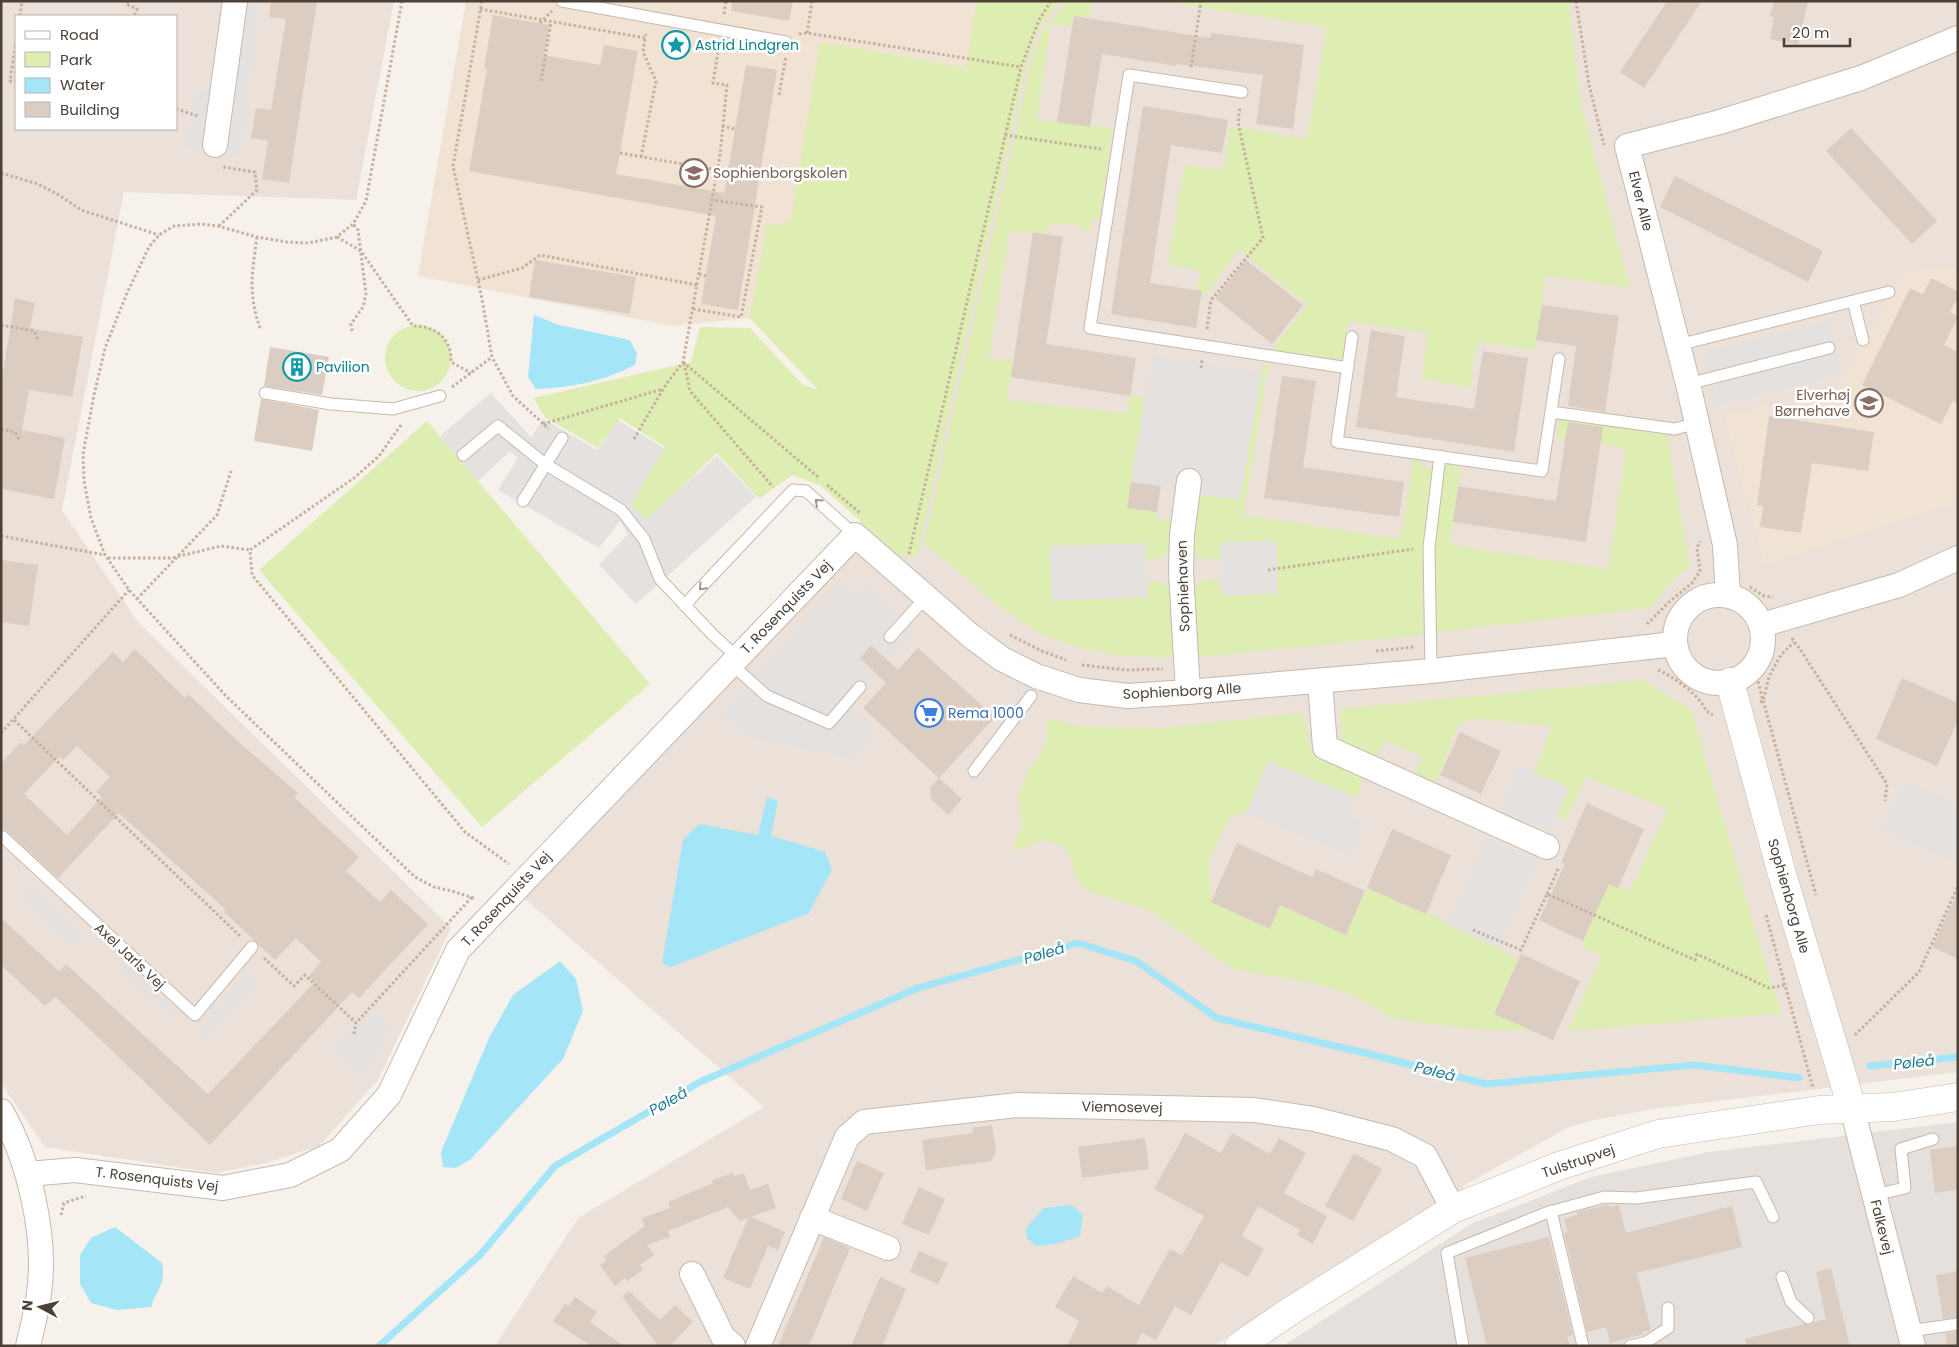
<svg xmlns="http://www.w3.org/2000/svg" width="1959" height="1347" viewBox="0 0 1959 1347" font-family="Poppins,sans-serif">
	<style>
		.residential { fill: #ebe1d8; fill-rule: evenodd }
		.industrial { fill: #e6e0dc }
		.education { fill: #f0e3d4 }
		.green { fill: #deedb1 }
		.parking { fill: #e5e1df }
		.water { fill: #a4e5f7 }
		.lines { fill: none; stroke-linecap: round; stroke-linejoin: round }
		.stream { stroke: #a4e5f7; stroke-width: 7 }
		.building { fill: #dccdc2; fill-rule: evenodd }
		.service-casing { stroke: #c6b9af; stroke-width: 13 }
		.minor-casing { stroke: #c6b9af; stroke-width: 26 }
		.tertiary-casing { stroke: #c6b9af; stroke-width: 29 }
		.path { stroke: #c6af9c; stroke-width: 3; stroke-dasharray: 2.5 2.5; stroke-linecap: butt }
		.service { stroke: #fff; stroke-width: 11 }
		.minor { stroke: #fff; stroke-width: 24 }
		.tertiary { stroke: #fff; stroke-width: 28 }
		.oneway { stroke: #9d9691 }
		.labels { text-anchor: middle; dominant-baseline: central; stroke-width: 5; stroke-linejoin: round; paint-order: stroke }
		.culture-label { font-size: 14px; fill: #0d838f; stroke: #fff; text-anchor: start }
		.education-label { font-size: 14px; fill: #785e54; stroke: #fff; text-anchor: start }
		.street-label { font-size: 14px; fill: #4c4037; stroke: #fff }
		.shop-label { font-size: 14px; fill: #366cbe; stroke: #fff; text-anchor: start }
		.water-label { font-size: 15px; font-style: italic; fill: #217c96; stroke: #fff }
	</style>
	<rect width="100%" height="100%" fill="#f6f1eb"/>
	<!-- residential -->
	<path class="residential" d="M1,1h393l-38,199 -232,-8 -62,318 75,111 314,307 -73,152 -59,66 -53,17 -50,10 -171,-26 -44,-64zM16,16h160v113h-160z
		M1036,1h922v1071l-298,36 -67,12 -26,8 -104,58 1,3 -251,157h-718l83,-128 186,-111 -241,-210 350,-387z"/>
	<!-- industrial -->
	<path class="industrial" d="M1958,1122v224h-675l188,-122 120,-47 118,-25z"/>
	<!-- education -->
	<path class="education" d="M466,1h520l-12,69 -126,351 -98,-103 -77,8 -255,-50z
		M1958,267v235l-193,63 -41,-149 112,-27 69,-118z"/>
	<!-- green -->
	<path class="green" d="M977,1h82l-23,34 -10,33 -109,488 -19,-1 -78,-70 -28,-10 -33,24 -42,-46 -72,69 -17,-19 37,-56 -45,-29 -22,30 -53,-31 -12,-19 158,-36 9,-35 50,1 53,57 15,5 -68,-72 17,-95 14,3 10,-8 29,-176 146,26z
		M1067,1h26l-4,16 -15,-1 -3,10 -20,-1 -14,95 76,8 -14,92 -7,-1 -1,12 -12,-2 -1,-4 -28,-3 -2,12 -38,-3 -21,127 24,3 -6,39 120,14 3,-18 15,2 -18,109 30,5 -2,7 16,2 -2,29 -8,9 -14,1 -1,-17 2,55v-16l12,-1 11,9 5,68 -60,-3 -42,-9 -39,-15 -36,-25 -75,-63 108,-484 10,-26z
		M1160,1h409l12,104 49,183 -84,-13 -11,75 -58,-8 -7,46 -48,-10 6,-45 -80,-12 -6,38 -74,-5 40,-49 -69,-56 -34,47 -8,-9 4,-16 -33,-7 16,-99 39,5 8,-44 76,13 20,-112z
		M385 358a33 33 0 1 1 66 0a33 33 0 1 1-66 0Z
		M1263,363l6,1 -26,151 157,24 10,-55 2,-24 8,1v6l12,1 -10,82 1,85 -225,22 -6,-67 10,-10 18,-1 1,16 56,-1 1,-29 -2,-24 -56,2v16h-19l-7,-7 5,-56 41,3z
		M1559,418l108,16 23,132 -20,17 -19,25 -215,24 -2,-89 11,-79 16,3 -11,78 158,24 18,-120 -25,-6 -44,-5z
		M427,421l223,263 -168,143 -223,-257z
		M1644,680l25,17 22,12 79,270 12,34 -214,18 34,-75 -21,-10 28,-63 21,8 38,-82 -82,-32 -20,43 -9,-5 12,-27 -35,-15 18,-47 -83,-8 -13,10 -16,47 -11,10 -17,-6 11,-22 -38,-17 -10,20 -32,-19 -3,-32z
		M1303,713l9,40 52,24 -7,21 -89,-37 -22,52 -16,3 -21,43 2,43 58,27 11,-23 66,29 21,-47 59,26 4,-2 17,12 51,24 20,12 -24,54 39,17 -60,-2 -79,-10 -41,-24 -40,-12 -80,-14 -83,-59 -63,-19 -12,-15 -4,-19 -10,-12 -19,-5 -25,11 -4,-6 9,-20 -4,-27 10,-27 17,-24 3,-28 37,8 76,1z"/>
	<!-- parking -->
	<path class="parking" d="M221,1h40l-21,155 -55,-8 10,-58 13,2z
		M1829,321l13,53 -128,32 -13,-53z
		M1152,355l110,18 -22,127 -109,-18z
		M491,393l40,44 12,-18 55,31 20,-30 47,29 -34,55 15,15 71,-63 39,41 -120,107 -37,-39 29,-31 -8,-13 -21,27 -101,-58 20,-32 -8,-7 -32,30 -38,-45z
		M1276,541l1,53 -56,1 -1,-53z
		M1146,543l2,54 -96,4 -2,-55z
		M838,581l18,13 10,-9 50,43 -64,75 24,28 -24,28 -104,-22 -27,-23z
		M1268,761l89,37 -8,19 16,7 -13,32 -106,-43z
		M1518,766l51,22 -18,42 -51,-22z
		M1904,780l54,24v60l-76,-34z
		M1486,838l52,24 -40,86 -51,-24z
		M30,886l54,52 -10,11 -55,-51z
		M120,960l58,54 -5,5 -57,-52z
		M248,974l12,10 -52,56 -12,-10z
		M374,1008l19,18 -12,12 1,7 -11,20 -10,12 -30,-29 22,-24 3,3z"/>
	<!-- water -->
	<path class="water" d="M534,315l25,10 71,15 7,14 -2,11c-30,16 -66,23 -99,24l-8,-12z
		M767,797l11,4 -7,35 54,16 7,17 -23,44 -138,54 -9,-4 21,-123 16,-16 59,11z
		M560,961l16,18 7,32 -20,48 -92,100 -15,9 -13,-1 -2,-15 48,-114 24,-43z
		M1072,1205l11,10 -3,21 -25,8 -19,2 -9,-8 -1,-10 18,-20z
		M115,1227l47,36c4,21 -5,26 -11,44l-34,3 -26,-7 -11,-19v-29l11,-17z"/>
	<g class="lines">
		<!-- stream -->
		<path class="stream" d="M1870,1066l88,-9
			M379,1346l101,-91 75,-89 145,-84 218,-94 160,-45 58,18 81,57 148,35 121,31 209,-19 104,13"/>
	</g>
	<!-- building -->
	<path class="building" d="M271,1h46l-28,182 -27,-4 6,-38 -17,-3 5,-30 15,2 15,-91 -17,-2z
		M732,1h61l-4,20 -58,-10z
		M1667,1h35l-58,87 -24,-16z
		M1774,1h34l-10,44 -28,-6 4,-22 -4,-1z
		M493,15l57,10 -6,30 56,10 4,-20 34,6 -22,123 108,19 22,-128 31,5 -39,240 -37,-6 15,-88 -247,-45 18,-102 -3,-1z
		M1074,16l136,22 1,-5 93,12 -11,84 -37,-5 7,-49 -86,-11 -1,2 -74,-12 -12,73 -33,-5z
		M1143,106l85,14 -6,33 -51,-8 -21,138 52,8 -6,37 -85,-14z
		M1851,128l86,93 -25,23 -86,-93z
		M1675,176l148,75 -15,31 -148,-75z
		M1033,232l30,5 -17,107 90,14 -6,38 -119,-19z
		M535,260l101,17 -6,37 -101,-17z
		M1246,260l57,45 -31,39 -57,-46z
		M1931,278l27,13v6l-8,15 8,5 -14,28 14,7v52l-5,-3 -12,23 -79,-39 48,-97 13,7z
		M15,298l20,5 -5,25 53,9 -11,60 -43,-7 -7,40 43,8 -11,61 -53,-10v-104z
		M1542,305l77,11 -14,96 -37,-6 8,-60 -40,-6z
		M1371,330l34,6 -9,61 78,12 9,-58 45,7 -14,94 -158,-25z
		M270,347l59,10 -7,38 -58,-9z
		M1282,376l34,5 -13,86 101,15 -5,35 -135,-19z
		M261,399l58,11 -7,41 -58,-10z
		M1769,416l105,16 -6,39 -56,-8 -11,70 -41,-6 3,-21 -6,-1z
		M1568,422l35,5 -17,115 -133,-20 5,-36 98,15z
		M1131,482l30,4 -4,26 -30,-4z
		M1,560l37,5 -9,61 -28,-4z
		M871,645l27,25 20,-22 77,69 -56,61 -76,-70 23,-25 -26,-25z
		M135,649l50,49 3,-4 53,50 57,49 -4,4 65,60 -13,14 34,31 11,-12 37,34 -69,74 -7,-6 -142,153 -154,-148 -11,9 -44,-41v-47l58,53 7,-7 142,130 107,-112 -6,-6 12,-14 -25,-24 -21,22 -51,-48 2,-2 -107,-97 -61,65 -50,-46 -7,-5v-64l20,-21 3,3 89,-93 10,10zM77,746l33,31 -14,15 6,5 -35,38 -43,-41 35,-37 4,3z
		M1902,678l56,25v17l-21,46 -61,-27z
		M1460,732l41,19 -20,43 -41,-19z
		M939,778l23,21 -14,16 -17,-16 -1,-11z
		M1587,803l57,26 -26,59 -9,-4 -26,57 -44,-21 26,-56 -4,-2z
		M1392,829l59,26 -25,59 -59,-26z
		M1237,843l75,34 4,-8 49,22 -19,44 -66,-30 -10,24 -59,-27z
		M1958,891v68l-26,-12z
		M1521,954l59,27 -27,59 -59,-26z
		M992,1125l4,27 -5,9 -65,9 -4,-30 51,-7 -1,-5z
		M1185,1133l36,20 11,-20 38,21 9,-16 27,15 -22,40 43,23 -14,28 -16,-9 3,-5 -42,-24 -16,30 22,13 -16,28 -27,-15 -30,53 -16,-9 -19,34 -14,-7 -7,13h-68l12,-25 -24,-14 18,-31 29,17 5,-7 32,19 31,-56 12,6 22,-39 -50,-27z
		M1145,1138l4,31 -67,9 -4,-31z
		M1958,1146v44l-23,3 -5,-43z
		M1354,1153l28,16 -29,52 -28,-15z
		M857,1161l27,12 -17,38 -26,-12z
		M733,1173l1,3 10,-3 6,17 18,-6 8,24 -25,9 34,15 -7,18 -10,-4 -18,43 -27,-11 25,-60 -8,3 -12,-14 -60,24 2,6 -23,8 7,10 -14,10 3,5 -16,11 -2,-3 -10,8 -15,-21 6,-4 -2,-5 41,-30 -3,-8 28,-10 -2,-6 45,-19 -1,-3z
		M919,1187l26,12 -16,36 -27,-11z
		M1606,1205h3l1,2 9,-2 7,28 106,-27 10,41 -105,26 14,57 -9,2 1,2 -33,9 -4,-16 -19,5 -23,-99 4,-1 -4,-13 13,-4v-3z
		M824,1237l26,11 -28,67 -13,31h-31z
		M1549,1237l24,98 -6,2 3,9h-83l-22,-88z
		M919,1251l29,12 -10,21 -28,-12z
		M1831,1268l19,78h-104l-1,-7 60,-15 5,1 4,-3 12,-3 -10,-47z
		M1958,1271v46l-15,2 -7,-44z
		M880,1277l26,12 -24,57h-31z
		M629,1291l31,29 15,-15 18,17 -23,24h-12l-36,-50z
		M575,1297l22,15 -7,10 34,24h-33l-38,-25 12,-17 4,2z
		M1958,1332v14h-11l-2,-13z"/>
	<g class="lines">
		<defs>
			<path id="service" d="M562,1l224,41
				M1242,92l-113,-17 -39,253 258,40
				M1853,301l10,39
				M1352,337l-15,105 205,29 17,-112
				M1678,345l211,-53
				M1688,384l141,-36
				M265,393l66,11 62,5 47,-13
				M1551,412l124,17 22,-6
				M463,455l35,-29 47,38 76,46 23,29 16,40 53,56 24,22
				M523,501l39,-63
				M685,606l7,-9 101,-107 13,1 49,44
				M890,637l36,-40
				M731,664l36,32 62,27 31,-36
				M1431,671l-2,-124 11,-91
				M974,771l57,-75
				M1,839l2,-2 192,178 57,-68
				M1874,1195l31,-7 -4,-39 32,-10
				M1551,1211l32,135
				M1782,1277l9,25 17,16
				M1909,1331l49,-7
				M1463,1346l-16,-93 99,-40 58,-16 32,1 120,-16 17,35
				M1630,1346l15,-3 23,-15v-20"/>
			<path id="minor" d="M215,145l20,-144
				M1675 639a44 44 0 1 1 88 0a44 44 0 1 1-88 0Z
				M1728,595l-3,-50 -37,-161 -61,-238 93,-24 141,-44 97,-40
				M1762,625l137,-40 59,-27
				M1320,681l5,66 222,100
				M1188,692l-7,-120 1,-37 7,-54
				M1852,1108l61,238
				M1,1111c28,48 46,126 38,182 -2,18 -7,35 -11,53
				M28,1174l47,-4 148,18 67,-13 50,-25 49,-55 69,-145 397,-415 116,101 31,23 34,17 43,14 49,6 60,-4 243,-21 244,-27
				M812,1218l76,30
				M692,1274l31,63 10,9
				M758,1346l89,-209 17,-15 154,-17 236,5 60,9 78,20 33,17 28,53"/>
			<path id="tertiary" d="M1730,682l52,192 70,234
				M1239,1346l53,-36 161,-101 106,-43 99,-32 161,-24 74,-3 65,-10"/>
		</defs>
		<!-- service casing -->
		<use href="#service" class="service-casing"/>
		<!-- minor casing -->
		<use href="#minor" class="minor-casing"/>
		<!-- tertiary casing -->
		<use href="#tertiary" class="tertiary-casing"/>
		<!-- path -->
		<path class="path" d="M128,1l-2,3 11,5 -3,7
			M402,1l-36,200 -13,23 -16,13 -29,6 -21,-1 -30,-5 -39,-11 -17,-2 -27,2 -15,9 -10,12 -22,46 -22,55 -11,47 -11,59 1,27 7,37 14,37 24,35 97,106 189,181 19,10 18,4 24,8
			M482,1l-29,165 29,133 10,58 21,39 36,33
			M1576,1l13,84 15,60
			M480,9l165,29 1,-4
			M724,14l2,-13
			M20,16l2,-15
			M540,23l12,-12
			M807,33l5,-32
			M799,34l8,-1 214,34
			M16,41l-6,40h6
			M1191,67l10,-66
			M541,81l10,-59
			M779,95l7,-39
			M176,109l22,7
			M722,126l13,3
			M1005,135l96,14
			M620,153l97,17
			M641,157l15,-76 -13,-29 2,-14
			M1,173l37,11 21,11 22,15 78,25
			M219,226l38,-36 -2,-18 -33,-5
			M257,237c-5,35 -9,57 3,91
			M337,237l24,14 52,75c22,0 39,12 38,36l20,11
			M699,274l7,2
			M478,280l44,-12 18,-13 157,30
			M693,309l48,8 21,-110 -50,-7
			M1,325l33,6 5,10
			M1207,329l4,-29 52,-62 -25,-116 2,-14
			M352,331l-1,-7 12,-17 3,-13 -8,-64 -5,-6
			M683,362l135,115
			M684,363l6,28 83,96
			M1201,368l1,-8
			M452,387l40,-30
			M543,424l120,-35
			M401,425l-22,31 -25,22 -104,72 2,25 213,257 44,32
			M1,429l14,3 5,9
			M634,439l29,-50 20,-27 37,-207 7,-70 -14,-2 6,-38
			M827,485l33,28
			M1,536l104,19
			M909,554l112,-487 18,-47 12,-19
			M108,558h64l49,-12 29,4
			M1268,570l145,-21
			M1750,587l14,9 9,1
			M137,599l80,-84 14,-44
			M1647,624l22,-22 24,-20 7,-11 -3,-23 3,-7
			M1010,635l32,16 24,9
			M1792,638l2,4 6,7 87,135 -2,17
			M1376,651l38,-4
			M1082,665l44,5 37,-1
			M1754,667l62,228
			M1658,670c13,5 33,20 42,31 5,7 6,11 13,14
			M1760,702l3,-1 6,-24 4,-8 8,-14 13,-13
			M14,720l227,217
			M1,733l128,-143
			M1547,894l12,-27
			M1766,915l47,173
			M1473,930l48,20 26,-56 148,66 2,-6 72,34 16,-3
			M264,958l30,28 11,-11 51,48 116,-126
			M354,1034l2,-11
			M1855,1035l64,-63 39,-86
			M61,1215l3,-12 22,-7"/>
		<!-- service -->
		<use href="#service" class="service"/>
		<!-- minor -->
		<use href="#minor" class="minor"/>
		<!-- tertiary -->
		<use href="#tertiary" class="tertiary"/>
	</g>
	<!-- one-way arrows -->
	<defs><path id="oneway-chevron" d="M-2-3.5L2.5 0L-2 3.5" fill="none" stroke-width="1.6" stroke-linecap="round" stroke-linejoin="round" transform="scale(1.25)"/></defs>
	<g class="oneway">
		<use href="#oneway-chevron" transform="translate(818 502) rotate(-138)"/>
		<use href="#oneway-chevron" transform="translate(702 587) rotate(133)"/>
	</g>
	<!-- icons -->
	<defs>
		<symbol id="sight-ring" viewBox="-11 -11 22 22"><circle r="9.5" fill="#fff" stroke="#0f9aa8" stroke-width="1.5"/><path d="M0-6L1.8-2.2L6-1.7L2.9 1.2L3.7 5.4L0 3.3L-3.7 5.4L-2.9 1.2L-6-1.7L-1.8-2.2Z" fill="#0f9aa8"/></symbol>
		<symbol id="school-ring" viewBox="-11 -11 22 22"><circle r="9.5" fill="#fff" stroke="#8d6e63" stroke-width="1.5"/><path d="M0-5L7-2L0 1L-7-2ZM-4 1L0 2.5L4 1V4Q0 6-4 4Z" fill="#8d6e63"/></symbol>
		<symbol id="building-ring" viewBox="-11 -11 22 22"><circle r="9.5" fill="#fff" stroke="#0f9aa8" stroke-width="1.5"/><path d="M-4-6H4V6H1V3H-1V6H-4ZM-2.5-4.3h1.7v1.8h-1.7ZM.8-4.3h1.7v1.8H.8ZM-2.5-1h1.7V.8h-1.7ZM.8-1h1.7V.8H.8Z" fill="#0f9aa8"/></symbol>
		<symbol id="supermarket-ring" viewBox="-11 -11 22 22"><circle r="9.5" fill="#fff" stroke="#3f7fe0" stroke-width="1.5"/><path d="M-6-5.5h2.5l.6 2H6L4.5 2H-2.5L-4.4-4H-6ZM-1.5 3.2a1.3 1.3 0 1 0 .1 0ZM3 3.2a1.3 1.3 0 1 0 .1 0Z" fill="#3f7fe0"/></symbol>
	</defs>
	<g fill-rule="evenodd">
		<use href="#sight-ring" x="660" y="29" width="32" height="32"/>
		<use href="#school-ring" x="678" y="157" width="32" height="32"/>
		<use href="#building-ring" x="281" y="351" width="32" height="32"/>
		<use href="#school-ring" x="1853" y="387" width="32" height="32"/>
		<use href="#supermarket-ring" x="913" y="697" width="32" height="32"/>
	</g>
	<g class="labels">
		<!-- culture labels -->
		<g class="culture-label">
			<text x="695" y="45">Astrid Lindgren</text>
			<text x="316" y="367">Pavilion</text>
		</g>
		<!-- education labels -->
		<g class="education-label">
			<text x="713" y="173">Sophienborgskolen</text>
			<text x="1850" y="395" text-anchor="end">Elverhøj<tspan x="1850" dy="16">Børnehave</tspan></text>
		</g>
		<!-- street labels -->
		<g class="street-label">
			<text transform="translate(1641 201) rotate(76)">Elver Alle</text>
			<text transform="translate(1183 586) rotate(-92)">Sophiehaven</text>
			<text transform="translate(786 607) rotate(-46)">T. Rosenquists Vej</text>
			<text transform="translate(1182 691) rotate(-3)">Sophienborg Alle</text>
			<text transform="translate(1789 896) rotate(74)">Sophienborg Alle</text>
			<text transform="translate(506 899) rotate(-47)">T. Rosenquists Vej</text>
			<text transform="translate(130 956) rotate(43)">Axel Jarls Vej</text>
			<text transform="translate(1122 1107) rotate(1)">Viemosevej</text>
			<text transform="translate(1578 1161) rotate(-19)">Tulstrupvej</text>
			<text transform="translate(157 1179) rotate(7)">T. Rosenquists Vej</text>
			<text transform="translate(1882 1227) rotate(76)">Falkevej</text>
		</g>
		<!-- shop labels -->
		<g class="shop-label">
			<text x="948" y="713">Rema 1000</text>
		</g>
		<!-- water labels -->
		<g class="water-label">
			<text transform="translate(1044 953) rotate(-16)">Pøleå</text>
			<text transform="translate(1914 1062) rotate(-6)">Pøleå</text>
			<text transform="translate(1435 1071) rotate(14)">Pøleå</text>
			<text transform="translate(668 1101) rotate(-30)">Pøleå</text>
		</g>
	</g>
	<!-- border -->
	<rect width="1959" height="1347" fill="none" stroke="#4c4037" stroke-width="5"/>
	<!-- legend -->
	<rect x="15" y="15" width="162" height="115" fill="#ffffff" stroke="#b7b3af"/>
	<rect x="25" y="31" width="25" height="8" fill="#ffffff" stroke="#b7b3af"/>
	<text x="60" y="40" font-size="15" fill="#4c4037">Road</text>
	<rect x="25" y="52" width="25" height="15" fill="#deedb1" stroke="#b7b3af"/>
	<text x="60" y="65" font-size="15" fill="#4c4037">Park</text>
	<rect x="25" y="78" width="25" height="15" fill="#a4e5f7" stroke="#b7b3af"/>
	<text x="60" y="90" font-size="15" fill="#4c4037">Water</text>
	<rect x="25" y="102" width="25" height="15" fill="#dccdc2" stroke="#b7b3af"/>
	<text x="60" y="115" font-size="15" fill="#4c4037">Building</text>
	<!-- north arrow -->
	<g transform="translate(40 1307) rotate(277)" stroke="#ffffff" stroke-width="4" paint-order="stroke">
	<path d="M0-4L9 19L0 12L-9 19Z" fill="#4c4037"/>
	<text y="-8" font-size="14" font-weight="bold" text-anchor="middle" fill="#4c4037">N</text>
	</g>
	<!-- scale -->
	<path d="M1784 38v8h66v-8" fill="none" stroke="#4c4037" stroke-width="2.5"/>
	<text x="1792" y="38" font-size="15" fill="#4c4037" stroke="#ffffff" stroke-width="4" paint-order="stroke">20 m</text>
</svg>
